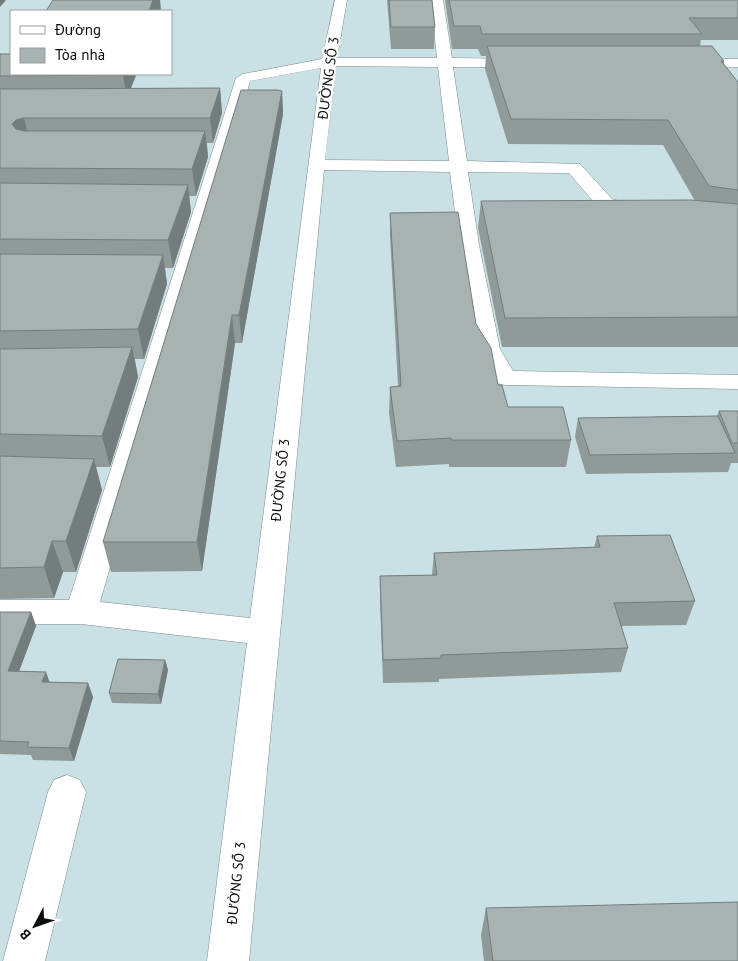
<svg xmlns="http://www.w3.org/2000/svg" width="738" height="961" viewBox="0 0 738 961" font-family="'PT Sans',sans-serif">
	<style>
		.built { fill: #c9e0e5; fill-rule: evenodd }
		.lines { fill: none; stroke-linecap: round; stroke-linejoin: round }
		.minor-casing { stroke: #7d8a8d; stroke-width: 1 }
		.minor { fill: #fff; fill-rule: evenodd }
		.wall { fill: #8f9a99 }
		.shaded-wall { fill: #747d7d }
		.building { fill: #a6b3b2; stroke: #747d7d }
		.labels { text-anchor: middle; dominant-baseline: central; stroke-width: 4.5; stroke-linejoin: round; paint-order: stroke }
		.street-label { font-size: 14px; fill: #080d0e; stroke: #fff }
	</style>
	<rect width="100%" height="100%" fill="#deedef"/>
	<!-- built -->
	<path class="built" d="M0,0h738v961h-738zM11,11h160v63h-160z"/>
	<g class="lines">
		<defs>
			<path id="minor" d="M335,0h12l-10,58h100l-6,-58h12l9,58 70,1 7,4 -7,4h-69l14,94 113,3 32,35 32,9 3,4 -3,4 -7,2 -39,-11 -29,-34 -101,-1 11,73 21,104 13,22 225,4v14l-233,-4 -9,-2 -20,-34 -17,-104 -9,-73 -126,-2 -75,791h-42l40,-318 -166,-19h-81v-24h69l167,-522 7,-4 79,-15zM336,66l102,1 11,94 -124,-1zM321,68l-71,550 -150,-16 150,-521z
				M687,59h51v8l-56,-1 -2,-3z
				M67,775l13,5 6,12 -41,169h-42l45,-169 6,-12z"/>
		</defs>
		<!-- minor casing -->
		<use href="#minor" class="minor-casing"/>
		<!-- minor -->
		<use href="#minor" class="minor"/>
	</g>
	<!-- wall -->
	<path class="wall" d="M387,0h45l3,27 -1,22h-43z
		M445,0h293v40h-37l-1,6 24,15v3l14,18v265h-236l-24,-119 3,-27h214l-32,-56 -155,-1 -23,-75 1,-13h-5l-3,-7h-26z
		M0,54l11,20h126l-6,14h89l2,25 -9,30h-6l1,14 -12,39h-7l2,16 -18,56h-8l2,16 -23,75h-9l3,18 -28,90h-14l6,23 -26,82h-13l-9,26 -54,1z
		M282,91l1,23 -41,229h-7l-33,228 -91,1 -8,-30z
		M390,213l86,111 22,61 10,22 63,33 -5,27h-117v-3l-53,3 -7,-54 1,-26 8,-1 -8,-150z
		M719,411h19v52h-7l-3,9 -142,2 -11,-37 3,-19 139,-2z
		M597,536l98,65 -9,24 -65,1 7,22 -7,24 -182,7v3l-56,1 -3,-83v-24l52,-1 2,-22 160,-5z
		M0,612h31l5,14 -17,45 31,11 38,1 5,14 -19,64 -41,-1 -2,-5 -31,-1z
		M165,660l3,10 -7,34 -49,-1 -3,-10z
		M486,908l252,53h-254l-3,-26z"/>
	<!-- shaded-wall -->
	<path class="shaded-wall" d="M0,0h6l-6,7z
		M153,0h7l1,9 -1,2h-11z
		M123,74h13l-9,25 -4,-24z
		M220,88l2,25 -9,30 -3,-25z
		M282,91l1,23 -41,229 -3,-28z
		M24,118l6,25 -8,2 -10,-21 4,-4z
		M205,131l3,26 -12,39 -4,-27z
		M188,185l3,27 -18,56 -5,-28z
		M163,255l4,29 -23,75 -6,-30z
		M232,315l3,28 -33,228 -5,-29z
		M132,347l6,30 -28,90 -8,-31z
		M94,459l8,31 -26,82 -10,-31z
		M52,541l11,31 -9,26 -10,-31z
		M31,612l5,14 -22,59 -6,-14z
		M165,660l3,10 -7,34 -3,-10z
		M46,672l5,14 -9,-4z
		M88,683l5,14 -19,64 -5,-13z"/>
	<!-- building -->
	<path class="building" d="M53,0h100l-4,11h-103z
		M389,0h43l3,27h-44z
		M449,0h289v18h-49l13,16h-220l-2,-8h-26z
		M487,46h225l12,15h-3l17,21v108l-29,-4 -41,-66 -157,-1z
		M0,54h11v20h112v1l-123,1z
		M220,88l-10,30h-186l-8,2 -4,4 4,5 8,2h181l-13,38 -192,-1v-79z
		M241,90h37l4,1 -43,224h-7l-35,227h-94z
		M0,183l188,2 -20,55 -168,-1z
		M691,200l47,4v113l-233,1 -24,-117z
		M458,212l18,112 15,24 7,37h4l6,22h55l8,33h-120v-2l-54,3 -7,-54 11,-1 -11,-173z
		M0,254l163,1 -25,74 -138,2z
		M132,347l-30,89 -102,-2v-85z
		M719,411h19v32h-6z
		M718,416l17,37 -145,2 -12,-37z
		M0,456l94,3 -28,82h-14l-8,26 -44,1z
		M670,535l25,66 -81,2 14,45 -187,7v3l-58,2 -3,-84 57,-1 -3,-22 166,-6 -3,-11z
		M0,612h31l-23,59 38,1 -4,10 46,1 -19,65 -42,-1 2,-5 -29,-1z
		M118,659l47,1 -7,34 -49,-1z
		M738,902v59h-245l-7,-53z"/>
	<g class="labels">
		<!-- street labels -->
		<g class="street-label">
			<text transform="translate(328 78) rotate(-82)">ĐƯỜNG SỐ 3</text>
			<text transform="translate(280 480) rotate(-84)">ĐƯỜNG SỐ 3</text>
			<text transform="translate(236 883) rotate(-84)">ĐƯỜNG SỐ 3</text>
		</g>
	</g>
	<!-- legend -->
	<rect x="10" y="10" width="162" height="65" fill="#ffffff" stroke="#9c9e9f"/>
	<rect x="20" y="26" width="25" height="8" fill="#ffffff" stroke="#9c9e9f"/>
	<text x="55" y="35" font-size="15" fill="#080d0e">Đường</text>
	<rect x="20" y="48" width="25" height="15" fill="#a6b3b2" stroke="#9c9e9f"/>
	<text x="55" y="60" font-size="15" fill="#080d0e">Tòa nhà</text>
	<!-- north arrow -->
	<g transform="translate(35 926) rotate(229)" stroke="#ffffff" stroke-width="4" paint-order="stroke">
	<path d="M0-4L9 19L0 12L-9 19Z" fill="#080d0e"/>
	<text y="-8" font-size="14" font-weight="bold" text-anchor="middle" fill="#080d0e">B</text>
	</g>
</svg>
